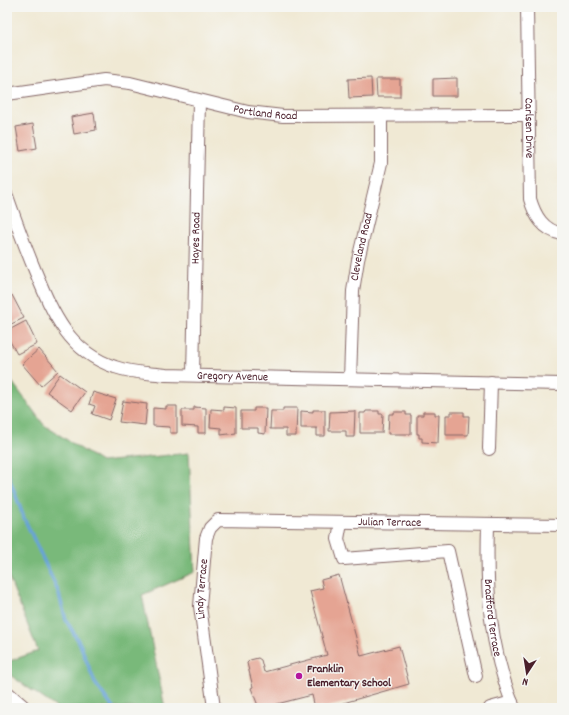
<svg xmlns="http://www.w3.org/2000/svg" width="569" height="715" viewBox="0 0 569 715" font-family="Dekko,sans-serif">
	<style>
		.forest { fill: #79b97a; stroke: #626c52 }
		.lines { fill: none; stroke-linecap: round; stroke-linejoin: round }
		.stream { stroke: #67a3d8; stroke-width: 3.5 }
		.building { fill: #e5a493 }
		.minor-casing { stroke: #846666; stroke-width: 14 }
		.highway-casing { stroke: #846666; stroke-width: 20 }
		.minor { stroke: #fff; stroke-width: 12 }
		.highway { stroke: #fff; stroke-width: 18 }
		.poi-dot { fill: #b5179e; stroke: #f6f6f2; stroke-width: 1.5 }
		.labels { text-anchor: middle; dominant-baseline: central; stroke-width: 3; stroke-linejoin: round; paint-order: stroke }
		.street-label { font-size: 12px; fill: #4a1f2b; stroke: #f6f6f2 }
		.poi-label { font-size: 12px; font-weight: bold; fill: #4a1f2b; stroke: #f6f6f2; text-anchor: start }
	</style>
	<rect width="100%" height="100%" fill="#f6f6f2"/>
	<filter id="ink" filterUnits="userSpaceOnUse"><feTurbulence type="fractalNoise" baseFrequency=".025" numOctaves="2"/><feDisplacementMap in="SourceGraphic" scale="8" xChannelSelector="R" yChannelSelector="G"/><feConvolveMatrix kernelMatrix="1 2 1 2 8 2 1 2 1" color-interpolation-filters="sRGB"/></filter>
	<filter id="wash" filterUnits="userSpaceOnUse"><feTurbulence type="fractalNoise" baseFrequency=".012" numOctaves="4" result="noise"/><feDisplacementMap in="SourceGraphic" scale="16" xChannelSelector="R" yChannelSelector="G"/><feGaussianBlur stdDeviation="0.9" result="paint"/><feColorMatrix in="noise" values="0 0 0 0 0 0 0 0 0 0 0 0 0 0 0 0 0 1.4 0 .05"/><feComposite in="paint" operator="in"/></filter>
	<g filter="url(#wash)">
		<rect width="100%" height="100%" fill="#f0e9d4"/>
		<!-- forest -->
		<path class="forest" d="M7,375l37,50 57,37 88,-9 6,119 -53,23 23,113h-108l-50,-35v-11l31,-11 -31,-78z"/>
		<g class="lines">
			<!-- stream -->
			<path class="stream" d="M7,472l17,46 34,73 8,29 14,24 15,39 18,25"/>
		</g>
		<g id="blocks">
			<!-- building -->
			<path class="building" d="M371,78l1,19 -23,1 -1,-19z
				M457,78v18h-24v-17z
				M376,79h24v18h-23z
				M94,113l2,17 -22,4 -3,-17z
				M33,124l4,24 -17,3 -4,-24z
				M12,295l12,23 -17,8v-28z
				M26,321l11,23 -20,10 -10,-18v-5z
				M39,349l19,22 -17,15 -19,-22z
				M60,374l25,18 -13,18 -25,-18z
				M93,392l23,7 -7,21 -17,-6 3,-8 -6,-2z
				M123,401l24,3 -2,21 -26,-3z
				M166,406h11v27h-7v-6l-17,-1v-18l13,1z
				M194,407l12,1v25h-8v-6l-16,-1v-16h12z
				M224,407l12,1v25l-15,2v-7l-11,-1 1,-18 13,1z
				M254,408h12l-1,26 -7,-1v-5h-17v-17h13z
				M283,408h14l-1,28h-10v-7h-16l1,-18h12z
				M313,410h12v26h-8v-8h-16v-17l12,1z
				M355,411l-1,26h-8v-6h-17l1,-19z
				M366,411h13v3h4l-1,19h-22v-20h5z
				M394,412h12v3h5v19h-23l1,-20h5z
				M423,412h12v3h4l-1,28 -16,-1v-4h-3v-4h-2v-19h6z
				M451,412h13v4h5l-1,19h-22v-20h5z
				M339,575l22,81 38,-10 10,38 -83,24h-11l-3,-13 -35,9 1,3 -2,1h-17l-8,-20 2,-1 -6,-24 3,-3 8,-2 3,2 3,12 63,-17 -17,-64 13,-3 -2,-8z"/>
		</g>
	</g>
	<g filter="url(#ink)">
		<use href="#blocks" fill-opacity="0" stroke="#846666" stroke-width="1"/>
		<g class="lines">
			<defs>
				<g id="minor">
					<path id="s1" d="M527,7l3,192c5,17 13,31 32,35"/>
					<path id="s2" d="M7,94l97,-14 26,3 118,29 35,4 246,-1"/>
					<path id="s3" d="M7,196c9,26 18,51 29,77 17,41 33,79 79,94 17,6 34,6 51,8l396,9"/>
					<path id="s4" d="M193,375l6,-274"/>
					<path id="s5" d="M350,379l3,-88 5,-31 23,-97v-48"/>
					<path d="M489,449l2,-67"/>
					<path d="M341,522l-3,17 6,20 104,-8 28,125"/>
					<path id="s6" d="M488,525c-2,67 1,120 26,183"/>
					<path id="s7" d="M214,708l-14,-102 6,-68 4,-10 8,-8 344,5"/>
					<path d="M490,708l22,-6"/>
				</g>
				<path id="highway" d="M7,696l14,12"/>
			</defs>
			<!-- minor casing -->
			<use href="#minor" class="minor-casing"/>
			<!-- highway casing -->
			<use href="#highway" class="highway-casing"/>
			<!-- minor -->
			<use href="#minor" class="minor"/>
			<!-- highway -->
			<use href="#highway" class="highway"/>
		</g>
	</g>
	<!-- markers -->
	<circle class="poi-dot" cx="299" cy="676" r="4"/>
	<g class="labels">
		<!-- street labels -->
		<g class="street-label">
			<text stroke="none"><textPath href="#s2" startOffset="263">Portland Road</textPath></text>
			<text stroke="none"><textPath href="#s1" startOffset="121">Carlsen Drive</textPath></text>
			<text stroke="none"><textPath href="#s4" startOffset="137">Hayes Road</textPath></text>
			<text stroke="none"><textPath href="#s5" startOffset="133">Cleveland Road</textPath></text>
			<text stroke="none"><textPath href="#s3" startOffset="328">Gregory Avenue</textPath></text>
			<text stroke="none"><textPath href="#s7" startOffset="365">Julian Terrace</textPath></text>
			<text stroke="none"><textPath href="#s7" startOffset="120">Lindy Terrace</textPath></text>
			<text stroke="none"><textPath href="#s6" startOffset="93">Bradford Terrace</textPath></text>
		</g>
		<!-- poi labels -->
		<g class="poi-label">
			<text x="307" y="669">Franklin<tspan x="307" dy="14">Elementary School</tspan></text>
		</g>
	</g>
	<!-- margin -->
	<rect width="569" height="715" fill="none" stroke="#f6f6f2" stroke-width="24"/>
	<!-- north arrow -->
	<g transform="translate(527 673) rotate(192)" stroke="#f6f6f2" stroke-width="3" paint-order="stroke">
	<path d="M0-3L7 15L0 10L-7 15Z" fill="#4a1f2b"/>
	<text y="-6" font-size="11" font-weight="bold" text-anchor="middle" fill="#4a1f2b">N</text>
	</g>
</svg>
